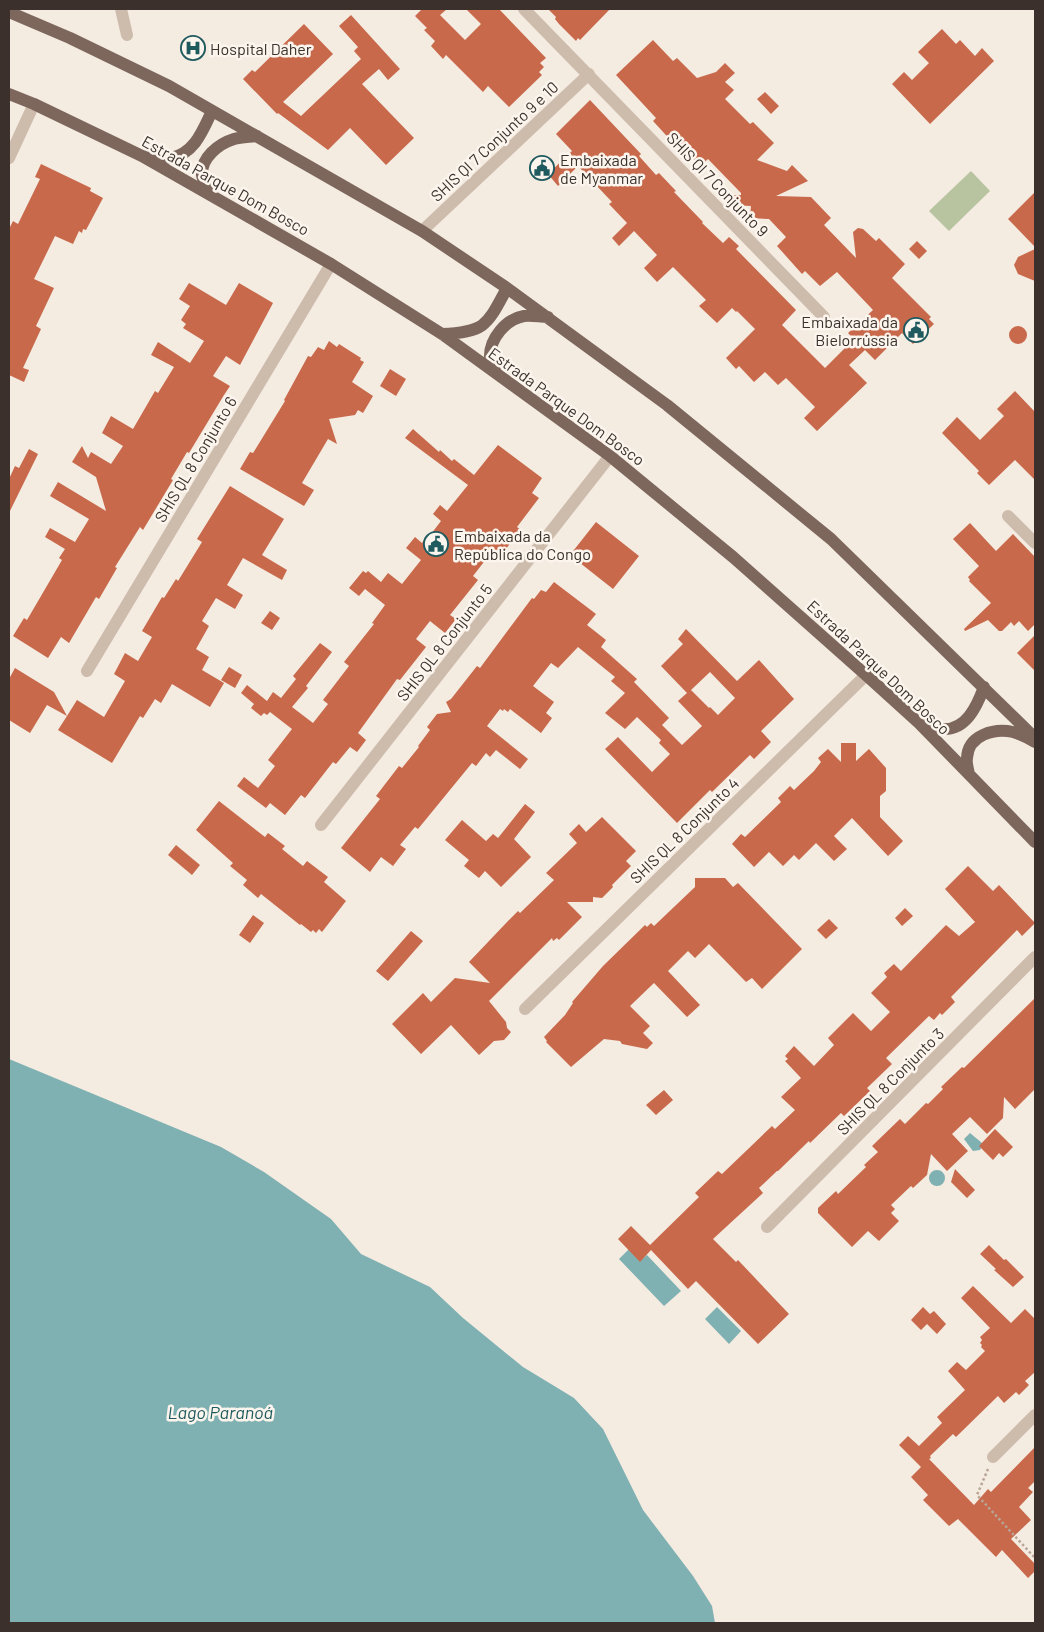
<svg xmlns="http://www.w3.org/2000/svg" width="1044" height="1632" viewBox="0 0 1044 1632" font-family="Barlow,sans-serif">
	<style>
		.green { fill: #b8c4a0 }
		.water { fill: #7fb0b2 }
		.building { fill: #c8694b; fill-rule: evenodd }
		.lines { fill: none; stroke-linecap: round; stroke-linejoin: round }
		.path { stroke: #b9a596; stroke-width: 2.5; stroke-dasharray: 2.5 2.5; stroke-linecap: butt }
		.minor { stroke: #cdbbac; stroke-width: 12 }
		.major { stroke: #7d675c; stroke-width: 12 }
		.labels { text-anchor: middle; dominant-baseline: central; stroke-width: 5; stroke-linejoin: round; paint-order: stroke }
		.poi-label { font-size: 16px; fill: #3b302b; stroke: #fbf5ee; text-anchor: start }
		.street-label { font-size: 16px; fill: #3b302b; stroke: #fbf5ee }
		.water-label { font-size: 18px; font-style: italic; fill: #1f5a5e; stroke: #fbf5ee }
	</style>
	<rect width="100%" height="100%" fill="#f4ebe1"/>
	<!-- green -->
	<path class="green" d="M971,171l19,20 -41,40 -20,-20z"/>
	<!-- water -->
	<path class="water" d="M9,1059l212,88 43,25 67,47 30,35 69,33 33,31 60,49 51,31 29,31 40,81 50,66 19,30 3,17h-706z
		M970,1133l12,10 1,2 -3,5 -7,1 -9,-12z
		M929 1178a8 8 0 1 1 16 0a8 8 0 1 1-16 0Z
		M629,1249l11,12 7,-6 34,36 -17,15 -45,-47z
		M717,1307l24,24 -12,13 -24,-25z"/>
	<!-- building -->
	<path class="building" d="M422,9h25l-7,6 25,25 16,-16 -15,-15h33l47,49 -6,5 4,4 -5,5 3,3 -33,32 -21,-21 -5,6 -37,-37 -3,4 -12,-13 4,-5 -11,-11 3,-2 -12,-12z
		M548,9h62l-30,31 -2,-2 -2,3 -17,-17 -4,-5 1,-2z
		M351,15l49,54 -12,11 -9,-11 -17,15 52,54 -28,27 -36,-37 -22,22 -50,-37 -1,1 -34,-35 9,-9 3,2 49,-48 29,30 -50,48 18,14 60,-57 -7,-8 4,-4 -19,-21z
		M942,29l14,15 4,-4 15,16 7,-8 12,13 -64,63 -38,-40 12,-12 8,8 17,-17 -11,-11z
		M653,40l20,21 4,-3 20,20 19,-6 9,-9 10,10 -10,9 9,8 -9,9 25,25 3,-2 21,21 -17,17 30,11 5,-6 16,16 -32,15 35,1 20,21 -7,7 32,33 -3,-26 5,-4 5,1 13,12 3,-3 26,26 -13,14 39,39 -2,2 5,5 -21,20 -11,-11 -27,27 -10,-10 -16,15 18,18 -50,48 -13,-13 11,-11 -29,-29 -8,7 -13,-13 -11,10 -15,-16 -3,3 -10,-11 29,-29 -18,-18 -1,1 -4,-4 -15,15 -18,-17 7,-6 -33,-33 -16,15 -13,-14 13,-13 -23,-24 -15,15 -7,-8 15,-15 -18,-19 3,-2 -34,-36 -20,20 -10,-12 24,-23 -16,-17 34,-34 51,54 -2,2 17,19 3,-2 17,18 -2,1 29,30 -1,1 21,20 6,-6 10,9 -3,3 60,61 -14,15 43,43 29,-29 -6,-6 25,-23 -36,-38 -17,14 -15,-15 -3,3 -25,-28 9,-9 -17,-18 -19,-1 1,-12 -22,-1v-10h12v-2l-33,-34 -8,7 -10,-11 -3,3 -34,-37 3,-3 -40,-43z
		M765,92l14,14 -8,8 -14,-15z
		M41,164l50,24 -1,3 13,7 -17,32 -3,-1 -1,4 -3,-2 -6,13 -18,-8 -21,43 20,9 -18,38 5,3 -18,39 6,2 -5,12 -15,-7v-146l4,-8 5,3 22,-45 -5,-2z
		M1035,192v55l-27,-28z
		M917,241l10,10 -8,8 -10,-10z
		M1035,249v32l-17,-7 -4,-9 4,-8z
		M189,283l37,22 13,-22 34,20 -33,62 -14,-9 -13,20 17,10 -6,9 -35,58 -2,-1 -16,27 2,1 -30,50 -3,-3 -25,40 2,1 -18,31 -3,-2 -27,46 -8,-6 -13,21 -35,-22 11,-18 3,2 35,-60 -3,-2 6,-9 -20,-12 5,-9 25,14 14,-23 -39,-23 8,-14 48,29 -10,-34 -24,-15 10,-16 6,12 3,-6 20,12 12,-18 -21,-13 9,-17 22,13 22,-38 3,2 16,-26 -23,-12 7,-13 32,21 14,-22 -21,-13 3,-4 -5,-4 9,-14 -11,-7z
		M1009 335a9 9 0 1 1 18 0a9 9 0 1 1-18 0Z
		M329,341l8,6 2,-3 22,14 -1,2 4,2 -12,20 21,14 -10,17 -5,-3 -3,5 -26,4 8,25 -9,-5 -26,44 12,7 -10,16 -64,-37 10,-17 3,1 32,-52 -1,-1 24,-44 3,1 7,-10 6,3z
		M390,369l16,10 -10,17 -16,-10z
		M1015,391l20,21v68l-20,-20 -26,25 -12,-12 2,-2 -37,-38 15,-16 23,23 24,-24 -7,-7z
		M413,429l26,23 1,-2 12,11 2,-2 20,16 24,-30 44,33 -10,15 7,5 -22,29 4,3 -20,25 -7,-6 -21,27 5,4 -28,35 6,4 -11,14 -15,-12 -14,18 10,8 -26,33 -3,-1 -39,54 8,7 -9,12 -7,-5 -14,17 -3,-2 -28,36 -4,-3 -16,20 -15,-12 -4,5 -29,-22 7,-9 14,11 17,-22 -7,-6 24,-31 -22,-17 -3,3 -3,-2 -3,3 -10,-8 3,-4 -13,-11 6,-8 20,16 6,-9 8,6 15,-19 -3,-3 27,-33 12,9 -26,34 2,2 -16,19 21,16 15,-19 -5,-4 26,-34 -5,-4 30,-38 -2,-1 13,-18 -20,-16 -6,7 -10,-8 14,-17 3,2 2,-2 13,11 7,-9 14,11 19,-24 -15,-12 9,-11 7,6 4,-6 2,1 13,-17 -8,-7 7,-9 7,6 21,-26 -63,-47z
		M29,449l9,5 -29,59v-34l6,-13 4,2z
		M230,486l54,33 -22,36 25,15 -5,10 -39,-22 -16,27 16,10 -8,14 -19,-11 -14,23 7,5 -13,23 13,8 -7,13 22,13 -14,24 -38,-23 -11,19 -6,-4 -12,19 -3,-2 -28,47 -54,-33 9,-14 -20,-11 -17,28 -21,-13v-41l6,-11 39,24 13,24 10,-16 27,17 21,-36 -11,-7 11,-21 13,8 14,-24 -10,-6 20,-34 2,1 12,-19 2,2 24,-39 -5,-3z
		M596,522l43,34 -26,33 -43,-34z
		M970,523l26,28 17,-17 22,23v67l-7,7 -9,-10 -5,5 -3,-4 -9,9h-3l-11,-11 -23,11 -1,-2 27,-26 -22,-22 1,-1 -2,-3 11,-11 -26,-27z
		M554,582l42,32 -9,11 19,15 -5,7 36,32 -3,3 35,36 -7,7 20,20 20,-19 -24,-25 9,-8 -26,-27 22,-22 -5,-5 8,-10 51,52 22,-21 35,39 -33,32 10,11 -17,17 -4,-4 -38,37 -2,-2 -33,33 -72,-74 13,-12 34,35 18,-18 -11,-11 2,-3 -24,-23 -12,12 -20,-16 20,-20 -14,-12 4,-4 -37,-30 -20,21 -7,-5 -18,23 21,16 -8,11 6,5 -11,15 -31,-24 -2,3 -4,-3 -1,2 -3,-2 -13,17 41,33 -8,10 -24,-19 -6,7 -4,-4 -10,13 -4,-3 -54,66 -3,-2 -15,18 6,4 -13,17 -12,-9 -11,15 -29,-24 39,-49 -4,-3 23,-30 3,2 17,-21 -1,-1 12,-16 -3,-3 10,-13 14,-2 -5,-10 5,-3 26,-33 3,2 52,-70 2,1 7,-9 5,2zM710,672l25,26 -17,17 -8,-8 -1,1 -18,-18z
		M270,611l10,7 -8,12 -11,-7z
		M1035,635v36l-18,-18z
		M229,667l13,8 -7,13 -14,-8z
		M841,743h15v18l13,-12 17,19v23l-6,5v21l23,24 -15,15 -36,-38 -18,18 13,13 -13,12 -18,-18 -17,17 -5,-5 -11,11 -14,-14 -15,15 -22,-23 9,-10 4,3 36,-35 -3,-4 12,-12 4,4 20,-19 7,-9 -3,-4 10,-9 13,13z
		M219,801l46,36 3,-4 17,13 -3,3 21,17 4,-5 21,16 -4,5 22,19 -24,31 -3,-3 -3,4 -3,-3 -2,2 -10,-8 -1,1 -39,-31 -3,4 -15,-13 4,-5 -17,-14 3,-3 -37,-33z
		M525,804l10,8 -21,27 17,18 -30,30 -16,-16 -6,7 -15,-12 5,-6 -24,-20 17,-20 24,21 7,-7 5,4z
		M602,817l34,34 -10,10 5,5 -19,19 1,2 -11,11 -9,-1v5h-26l15,15 -23,23 -2,-2 -4,3 -1,-3 -63,63 17,21 1,6 4,4 -7,8 -10,1 -15,14 -28,-30 -30,29 -29,-30 31,-31 8,9 24,-24 35,5 -21,-21 39,-41 10,-10 2,2 34,-33 -8,-7 31,-30 -8,-9 10,-10 7,8z
		M176,845l24,20 -8,10 -24,-20z
		M968,866l25,25 6,-6 36,38 -13,13 -5,-6 -66,67 4,5 -13,13 -2,-2 -6,7 -5,-4 -43,42 6,6 -25,24 3,3 -26,25 -3,-3 -31,30 -1,-2 -31,30h-1l-18,17 4,5 -50,46 23,23 2,-2 51,54 -31,30 -62,-63 -8,8 -37,-39 -11,12 -22,-23 13,-13 19,19 49,-48 -4,-4 23,-22 4,3 50,-48 3,3 20,-19 -14,-13 20,-19 -16,-17 3,-2 -3,-3 9,-10 20,20 20,-21 -6,-7 25,-25 18,18 19,-19 -19,-19 16,-16 -3,-4 10,-9 7,7 45,-46 13,11 16,-14 -30,-33z
		M695,878h30l8,9 5,-4 64,66 -40,40 -10,-11 -6,4 -37,-38 -14,14 -7,-7 -20,20 32,34 -13,12 -33,-34 -24,23 20,20 -7,7 10,10 -6,6 -25,-5 -2,-3 -16,-2 -33,28 -25,-25 1,-1 -3,-4 21,-22 8,-12 -1,-1 31,-36 42,-41 2,2 4,-4 3,3 41,-39z
		M905,908l8,8 -11,10 -7,-8z
		M253,915l11,8 -14,20 -11,-8z
		M829,919l9,9 -12,11 -9,-9z
		M411,931l12,10 -35,40 -12,-10z
		M1035,998v91l-20,20 -11,-12 -1,21 -16,16 -17,-17 -18,17 16,17 -21,20 -16,-17 -4,21 -14,13 -2,-2 -20,19 4,4 -4,4 8,8 -20,20 -11,-10 -16,16 -34,-34v-5l18,-17 2,3 28,-27 -2,-2 14,-13 -6,-6 28,-27 5,5 21,-21 2,1 15,-15 -2,-2 21,-20 2,1z
		M664,1090l9,10 -17,15 -10,-10z
		M995,1129l18,18 -10,10 -4,-4 -6,7 -14,-14z
		M955,1169l20,21 -8,8 -16,-16z
		M989,1245l15,15 2,-1 18,18 -11,10 -19,-17 2,-1 -16,-15z
		M973,1286l38,37 14,-14 10,10v53l-10,9 4,4 -10,10 -3,-3 -12,11 -6,-7 -42,41 -3,-3 -23,22 1,2 -2,1 45,46 14,-16 3,3 44,-45v34l-7,7 5,4 -14,15 12,13 -20,19 24,25v7l-7,7 -26,-28 -6,7 -38,-38 -9,7 -26,-26 5,-5 -17,-18 10,-10 -22,-22 9,-9 11,10 23,-23 -5,-6 28,-27 -17,-19 9,-9 9,8 19,-19 -4,-4 1,-2 -2,-2 2,-3 -2,-3 10,-9 -29,-30z
		M923,1307l7,7 4,-3 12,13 -9,10 -10,-10 -6,6 -10,-10z"/>
	<g class="lines">
		<!-- path -->
		<path class="path" d="M988,1469l-11,26 58,63"/>
		<!-- minor -->
		<path class="minor" d="M121,9l6,26
			M524,9l300,308
			M9,158l25,-54
			M422,231l167,-157
			M1008,516l27,27
			M87,671l244,-407
			M321,825l289,-369
			M525,1009l341,-334
			M767,1227l268,-270
			M993,1457l42,-42"/>
		<!-- major -->
		<path class="major" d="M9,12l61,26 99,48 253,145 85,57 160,117 164,134 204,199
			M9,94l25,10 108,52 189,108 111,70 168,122 123,101 133,118 53,48 116,119
			M147,156c8,1 17,3 24,2 24,-5 32,-28 41,-47
			M209,194c-2,-6 -6,-13 -7,-19 -1,-17 16,-31 32,-36 7,-2 16,-2 23,-3
			M442,334c44,-2 45,-9 65,-46
			M496,373c-2,-5 -5,-10 -6,-15 -1,-19 16,-39 34,-42 8,-1 16,1 24,1
			M919,723c7,2 15,5 23,6 24,2 35,-23 42,-42
			M969,774c-1,-5 -3,-11 -2,-16 1,-23 27,-30 46,-26 7,2 15,6 22,10"/>
	</g>
	<!-- icons -->
	<defs>
		<symbol id="hospital-ring" viewBox="-11 -11 22 22"><circle r="9.5" fill="#fbf5ee" stroke="#1f5a5e" stroke-width="1.5"/><path d="M-5-5h3v3.5h4V-5h3V5h-3V1.5h-4V5h-3Z" fill="#1f5a5e"/></symbol>
		<symbol id="civic-ring" viewBox="-11 -11 22 22"><circle r="9.5" fill="#fbf5ee" stroke="#1f5a5e" stroke-width="1.5"/><path d="M-.6-6.5H3V-4.5H.6V-3L4-1V1h2V6H-6V1h2V-1L-.6-3ZM-1.2 2.5V6h2.4V2.5Z" fill="#1f5a5e"/></symbol>
	</defs>
	<g fill-rule="evenodd">
		<use href="#hospital-ring" x="179" y="34" width="28" height="28"/>
		<use href="#civic-ring" x="528" y="154" width="28" height="28"/>
		<use href="#civic-ring" x="902" y="316" width="28" height="28"/>
		<use href="#civic-ring" x="422" y="530" width="28" height="28"/>
	</g>
	<g class="labels">
		<!-- poi labels -->
		<g class="poi-label">
			<text x="210" y="48">Hospital Daher</text>
			<text x="560" y="159">Embaixada<tspan x="560" dy="18">de Myanmar</tspan></text>
			<text x="898" y="321" text-anchor="end">Embaixada da<tspan x="898" dy="18">Bielorrússia</tspan></text>
			<text x="454" y="535">Embaixada da<tspan x="454" dy="18">República do Congo</tspan></text>
		</g>
		<!-- street labels -->
		<g class="street-label">
			<text transform="translate(494 141) rotate(-43)">SHIS QI 7 Conjunto 9 e 10</text>
			<text transform="translate(718 184) rotate(46)">SHIS QI 7 Conjunto 9</text>
			<text transform="translate(226 185) rotate(29)">Estrada Parque Dom Bosco</text>
			<text transform="translate(567 406) rotate(36)">Estrada Parque Dom Bosco</text>
			<text transform="translate(195 459) rotate(-59)">SHIS QL 8 Conjunto 6</text>
			<text transform="translate(444 642) rotate(-52)">SHIS QL 8 Conjunto 5</text>
			<text transform="translate(879 667) rotate(43)">Estrada Parque Dom Bosco</text>
			<text transform="translate(684 830) rotate(-44)">SHIS QL 8 Conjunto 4</text>
			<text transform="translate(890 1081) rotate(-45)">SHIS QL 8 Conjunto 3</text>
		</g>
		<!-- water labels -->
		<g class="water-label">
			<text x="220" y="1412">Lago Paranoá</text>
		</g>
	</g>
	<!-- border -->
	<rect width="1044" height="1632" fill="none" stroke="#3b302b" stroke-width="20"/>
</svg>
